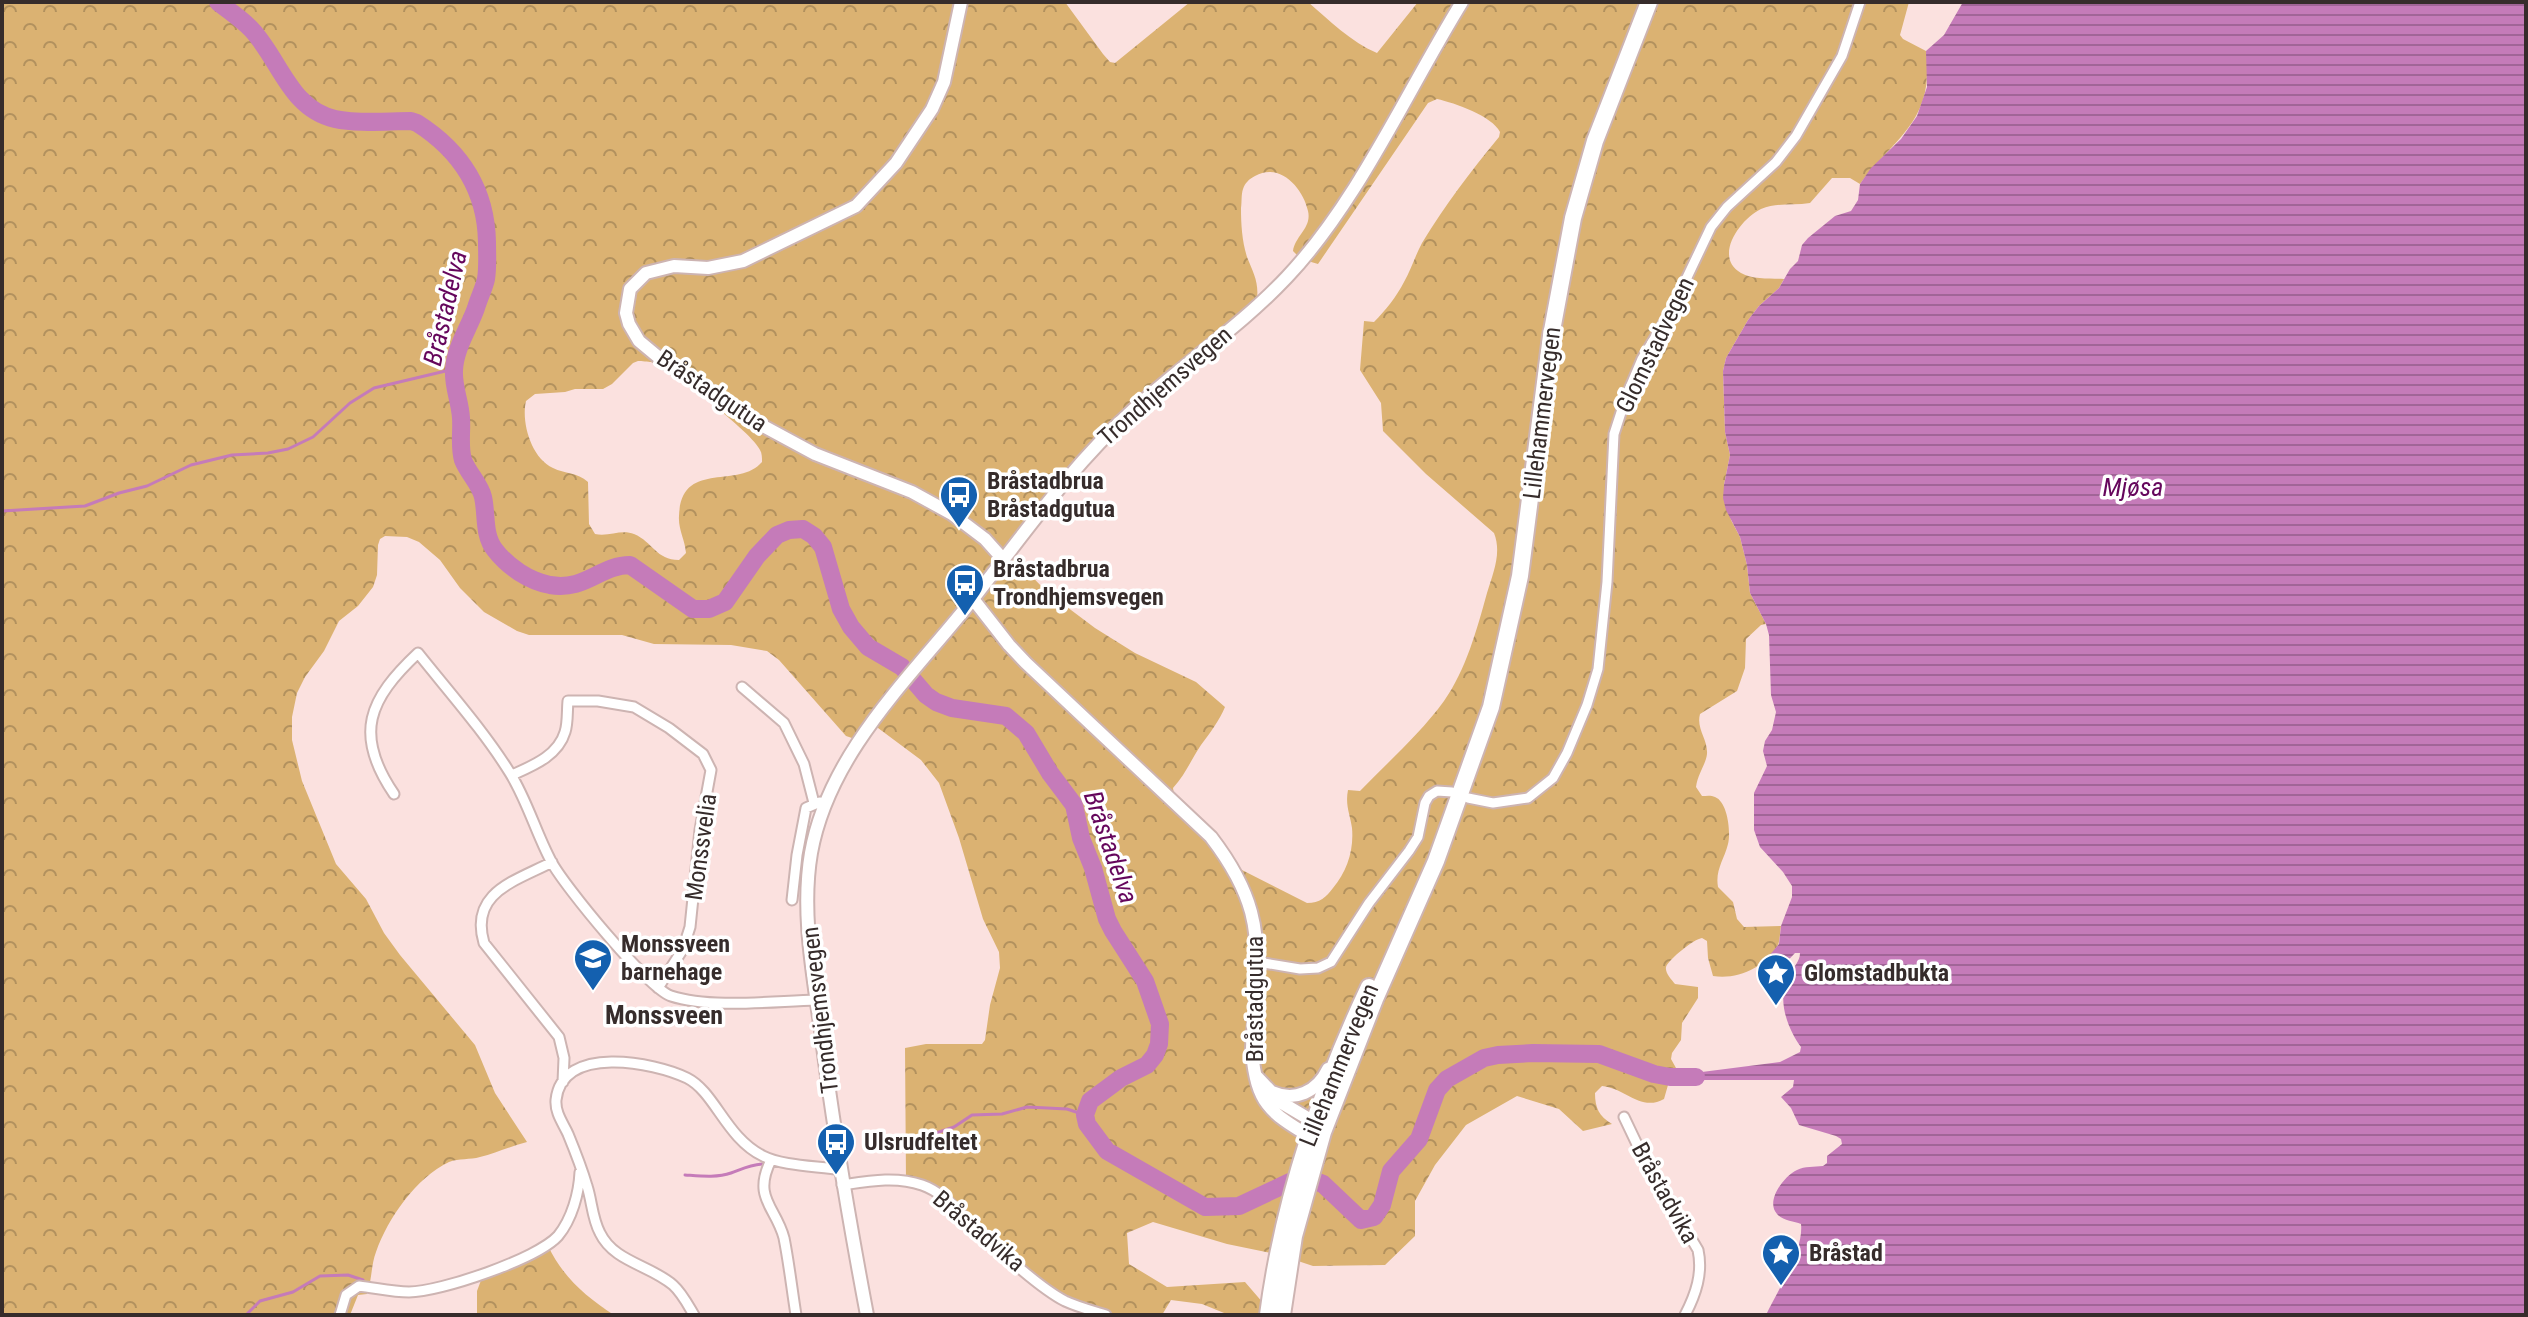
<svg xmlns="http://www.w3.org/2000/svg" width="2528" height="1317" viewBox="0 0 2528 1317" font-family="'Roboto Condensed',sans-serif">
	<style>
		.forest { fill: url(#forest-crowns); fill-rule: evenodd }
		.water { fill: url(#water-rules) }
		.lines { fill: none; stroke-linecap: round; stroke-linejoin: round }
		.stream { stroke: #c57bb9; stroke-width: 3 }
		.river { stroke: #c57bb9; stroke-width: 18 }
		.street-casing { stroke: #cdb4b2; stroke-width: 13 }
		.secondary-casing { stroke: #cdb4b2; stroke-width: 16 }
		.highway-casing { stroke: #cdb4b2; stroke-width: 20 }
		.street { stroke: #fff; stroke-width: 9 }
		.secondary { stroke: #fff; stroke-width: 12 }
		.highway { stroke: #fff; stroke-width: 16 }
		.labels { text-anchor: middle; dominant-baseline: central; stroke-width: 7; stroke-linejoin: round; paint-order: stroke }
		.street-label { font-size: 24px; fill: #362c2b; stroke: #fff }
		.poi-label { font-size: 24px; font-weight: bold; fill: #362c2b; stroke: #fff; text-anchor: start }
		.water-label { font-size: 26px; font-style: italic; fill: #65065c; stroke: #fff }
		.neighbourhood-label { font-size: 26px; font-weight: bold; fill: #362c2b; stroke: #fff }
	</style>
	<defs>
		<pattern id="forest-crowns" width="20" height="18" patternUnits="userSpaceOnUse" patternTransform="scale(2)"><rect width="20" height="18" fill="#dbb272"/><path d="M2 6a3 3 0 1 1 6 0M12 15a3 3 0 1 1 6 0" fill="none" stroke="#b2915e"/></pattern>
		<pattern id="water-rules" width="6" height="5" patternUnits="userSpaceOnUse" patternTransform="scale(2)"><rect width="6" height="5" fill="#c57bb9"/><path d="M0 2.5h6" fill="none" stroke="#a16597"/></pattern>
	</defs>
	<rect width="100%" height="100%" fill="#fbe1df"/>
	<!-- forest -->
	<path class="forest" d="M2,2h1063l38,52 7,8 5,1 75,-61h118c21,18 43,40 69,51l41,-51h491l-9,33 3,4 23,12c2,8 1,16 1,24 -1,51 -41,72 -67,109l-10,-6h-18l-22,25c-17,3 -33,-1 -49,6 -21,10 -48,48 -20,64 12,7 29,5 43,6l-5,9 -20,18 -11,14 -22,38 -3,13 2,61 5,23 -6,30 7,35 9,17 7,28 3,28 16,31 -5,1 -15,14 -1,29 -8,23 -37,23c-4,15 8,25 7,40 -1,10 -9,19 -11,33l6,9c4,0 9,-1 13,1 13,5 16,36 13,47 -4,16 -13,26 -10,43l15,15 4,17 7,8 37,-1c-1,6 -1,14 -3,19 -12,22 -40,35 -65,31l-5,-18 -1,-17 -5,-3c-8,1 -33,21 -36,29 -1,6 5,12 9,17l23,3v11l-16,25 -1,17 -9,13 -1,6 5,9 18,5 2,7 -18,1 -10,4 -4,14c-23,13 -39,-11 -62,-13l-7,7c0,15 4,23 17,31l-29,7 -24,-22 -42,-13 -51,29 -31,40 -20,36v35l-30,29 -72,1 -33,-11 -53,-11 -74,-22 -26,11 2,31 38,23 78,-5 25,29v4h-41l-27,-11 -31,-4 -9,15h-65l-43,-21 -103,-94 -45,-18 -1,-134 21,-4h56l3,-4 5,-35 10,-37 -1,-16 -16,-33 -24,-81 -20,-55 -18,-23 -47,-35 -22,13 -6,-2 -67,-76 -12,-9 -36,-6 -77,-1 -32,-9h-93l-12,-4 -33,-19 -24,-24 -20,-28 -21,-18 -12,-5 -22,-1 -5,3 -2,6 -1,30 -4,12 -15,19 -19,15 -15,30 -19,26 -8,16 -5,24v23l10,41 34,83 30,35 18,34 16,22 75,90 20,48 32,49c-16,4 -31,11 -47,15 -10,3 -21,1 -31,5 -33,16 -61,56 -73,90 -5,13 -4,28 -9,42l-9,1 -8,20h-348zM1437,99c18,4 55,17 63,33l-1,5c-28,34 -54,68 -77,106 -7,13 -11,27 -18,39 -7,14 -19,29 -30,40l-10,-1 -4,49 21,33 2,28 43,43 68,59c8,20 -1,40 -7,60 -10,36 -21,77 -43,108 -24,33 -56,61 -84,90l-12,-1c-3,15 2,24 4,38 2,22 -5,43 -19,60 -7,9 -13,15 -26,15l-69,-35 -64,-74 -1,-6c12,-13 18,-28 28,-43 9,-12 18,-24 24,-38l-29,-25 -61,-29 -40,-25 -48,-36 -37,-38 95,-118 152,-137c2,-17 -4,-27 -10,-42 -5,-16 -6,-32 -6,-49 1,-6 0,-13 2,-19 2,-6 6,-10 12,-13 25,-14 48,12 53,35 4,17 -13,25 -15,40l8,8 17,5 110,-161zM638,361c3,0 11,1 13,1 17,5 103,72 109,88 2,3 2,8 2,12 -24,28 -81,-3 -83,54 -1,13 6,24 7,37l-7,7c-23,0 -26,-18 -45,-26 -13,-5 -25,3 -39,0l-6,-10 -1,-42c-11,-10 -23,-8 -35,-14 -22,-10 -32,-46 -27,-67l9,-7 30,-2 10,-3h28l9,-5 21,-21z
		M548,1246c15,31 37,50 66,69h-137v-24l6,-16z"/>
	<!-- water -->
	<path class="water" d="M1963,2h563v1313h-760c11,-24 38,-64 35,-91 -7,-3 -18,-3 -24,-10 -12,-13 7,-38 20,-44 8,-4 17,-3 26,-4l4,-3v-7l15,-12 -1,-5 -5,-3 -37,-11 -8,-17 -10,-11 12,-10 1,-7h-98l-2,-7 86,-11 20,-10 1,-5c-14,-19 -25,-49 -12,-72 4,-8 11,-13 11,-22h-5l-17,18 -11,1 -3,-4 4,-11 11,-13 2,-18 11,-29v-11l-9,-14 -23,-25 -6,-17v-37l13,-27 -4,-15 2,-10 7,-11 4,-18 -5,-17 -2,-60 -3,-11 -16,-31 -3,-28 -7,-28 -14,-27 -3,-12 1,-13 6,-30 -5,-23 -2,-61 3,-13 22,-38 11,-14 20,-18 11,-19 8,-8 4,-16 6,-7 27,-22 16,-5 7,-11 2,-16 11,-16 30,-29 16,-23 10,-29 -1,-36 18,-16z"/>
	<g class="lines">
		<!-- stream -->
		<path class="stream" d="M2,511l83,-5 34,-13 28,-7 44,-21 41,-10 36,-2 20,-4 25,-12 37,-34 24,-15 80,-19
			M936,1133l18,-6 18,-12 30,-1 25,-7 40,2 18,6
			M685,1175c15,1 32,3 46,-2 11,-4 18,-8 31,-9
			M246,1315l14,-14 33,-9 27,-16 28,-1 15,5"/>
		<!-- river -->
		<path class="river" d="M218,2c11,9 24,17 34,28 28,30 38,79 83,89 22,5 53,2 76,2l6,2c44,28 69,67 70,119 0,12 1,25 -1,37 -2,9 -7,19 -10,29 -7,20 -21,40 -22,62 -1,17 6,31 7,48 1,13 -2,29 2,42 5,13 17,24 20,37 4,17 0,38 12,53 13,17 34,31 55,35 36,6 50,-20 80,-20l63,44h16l16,-7 32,-46 20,-21 12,-5 14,-1 11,7 9,11 18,62 10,18 17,20 34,20 24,28 10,7 16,6 54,8 20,17 24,40 24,32 7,33 12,30 14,51 6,12 32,50 15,43 -1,20 -4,11 -8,10 -26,13 -31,23 -5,14 2,9 20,27 98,56 34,-1 51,-24 20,-3 13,5 38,36 13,-3 8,-12 9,-34 28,-32 18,-49 10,-11 37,-21 14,-3 35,-2 66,1 55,20 16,3h26"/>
		<defs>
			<path id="street" d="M742,687l42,36 20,41 10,39
				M512,775c20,-9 46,-19 53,-43 3,-9 2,-21 3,-31h30l36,6 35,21 34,26 8,16 -11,60 -10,97 -7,22 -25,39
				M394,794c-41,-60 -25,-95 24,-141 31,39 66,78 92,120 17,27 26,60 41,88 13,25 98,128 120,135 40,13 103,5 145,4
				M1468,798l25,5 35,-5 25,-20 14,-25 20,-48 11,-36 9,-87 7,-148 12,-37 16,-38 29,-48 40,-84 16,-20 49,-45 20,-26 46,-80 18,-54
				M552,862c-36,19 -83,30 -68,81l75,94 5,21 -1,24
				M792,900l5,-45 9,-47 14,-6
				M1258,962l42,7 18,-1 13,-6 38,-59 40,-52 9,-14 7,-34 4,-7 8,-5 15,1
				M1624,1117l20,42 54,91c5,23 -2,44 -13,65
				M771,1160c-19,38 5,47 13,78 5,25 8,52 12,77
				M842,1185c27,-4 54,-9 80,0 21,7 36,27 52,42 24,22 64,60 91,74 13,6 28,10 41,14
				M340,1315l6,-20 13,-9c17,2 34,6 50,6 31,0 128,-33 149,-56 14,-17 21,-43 22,-64
				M694,1315c-6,-10 -12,-22 -21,-30 -23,-20 -59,-23 -73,-52 -8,-15 -8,-32 -13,-47 -5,-17 -12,-35 -19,-52 -5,-11 -13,-21 -12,-34 6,-56 98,-38 131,-22 28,14 39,60 76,78 20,10 55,10 78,14"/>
			<path id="secondary" d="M961,2l-17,80 -12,27 -36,54 -40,43 -113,55 -35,7 -34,-2 -28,7 -16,16 -4,24 3,11 10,17 24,20 102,66 50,27 97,38 40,22 33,25 17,19
				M973,599l36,46 17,18 185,174c42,55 50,92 45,161 -1,19 -4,37 -4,55 5,50 17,59 57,83l14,-4 -9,-10 -32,-19 -25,-26
				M1272,1092c23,10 45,0 56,-23
				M867,1315c-18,-95 -34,-189 -46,-284 -8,-58 -20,-120 -10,-178 18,-101 101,-177 162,-254 51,-65 98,-133 160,-189 50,-46 107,-83 154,-133 71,-75 120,-186 175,-275"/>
			<path id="highway" d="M1268,1315c15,-114 52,-224 101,-328
				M1282,1315l12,-79 29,-104 52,-133 61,-138 55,-154 29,-131 31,-240 22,-118 22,-77 54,-139"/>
		</defs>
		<!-- street casing -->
		<use href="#street" class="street-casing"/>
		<!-- secondary casing -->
		<use href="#secondary" class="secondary-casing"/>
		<!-- highway casing -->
		<use href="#highway" class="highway-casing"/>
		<!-- street -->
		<use href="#street" class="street"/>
		<!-- secondary -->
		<use href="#secondary" class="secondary"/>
		<!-- highway -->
		<use href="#highway" class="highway"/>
	</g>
	<!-- icons -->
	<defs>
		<symbol id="bus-pin" viewBox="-11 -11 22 30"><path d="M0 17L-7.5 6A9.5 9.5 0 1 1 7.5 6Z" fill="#1460af" stroke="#fff"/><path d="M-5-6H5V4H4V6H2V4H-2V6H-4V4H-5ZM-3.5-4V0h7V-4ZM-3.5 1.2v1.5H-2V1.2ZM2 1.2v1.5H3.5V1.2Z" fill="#fff"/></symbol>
		<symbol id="school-pin" viewBox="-11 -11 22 30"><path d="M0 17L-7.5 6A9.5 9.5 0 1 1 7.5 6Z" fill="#1460af" stroke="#fff"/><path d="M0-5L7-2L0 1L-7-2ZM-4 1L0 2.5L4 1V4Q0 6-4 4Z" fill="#fff"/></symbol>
		<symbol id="sight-pin" viewBox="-11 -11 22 30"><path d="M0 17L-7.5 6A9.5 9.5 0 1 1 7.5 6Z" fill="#1460af" stroke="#fff"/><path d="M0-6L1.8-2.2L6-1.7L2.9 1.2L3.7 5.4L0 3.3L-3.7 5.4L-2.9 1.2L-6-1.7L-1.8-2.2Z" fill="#fff"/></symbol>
	</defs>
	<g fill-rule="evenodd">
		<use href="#bus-pin" x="937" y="473" width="44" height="60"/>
		<use href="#bus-pin" x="943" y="561" width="44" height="60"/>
		<use href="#school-pin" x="571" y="936" width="44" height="60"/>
		<use href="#sight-pin" x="1754" y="951" width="44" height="60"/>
		<use href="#bus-pin" x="814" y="1120" width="44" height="60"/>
		<use href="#sight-pin" x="1759" y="1231" width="44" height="60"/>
	</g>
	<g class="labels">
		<!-- street labels -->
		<g class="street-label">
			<text transform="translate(1655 345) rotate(-64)">Glomstadvegen</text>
			<text transform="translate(1165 386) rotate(-41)">Trondhjemsvegen</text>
			<text transform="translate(712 391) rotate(34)">Bråstadgutua</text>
			<text transform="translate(1542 413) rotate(-83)">Lillehammervegen</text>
			<text transform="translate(701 847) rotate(-82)">Monssvelia</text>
			<text transform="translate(1255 999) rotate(-90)">Bråstadgutua</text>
			<text transform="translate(820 1010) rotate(-97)">Trondhjemsvegen</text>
			<text transform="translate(1339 1065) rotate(-68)">Lillehammervegen</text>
			<text transform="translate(1665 1193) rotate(61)">Bråstadvika</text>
			<text transform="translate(979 1231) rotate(40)">Bråstadvika</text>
		</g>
		<!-- poi labels -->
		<g class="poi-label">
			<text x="987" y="481">Bråstadbrua<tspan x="987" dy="28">Bråstadgutua</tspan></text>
			<text x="993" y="569">Bråstadbrua<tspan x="993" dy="28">Trondhjemsvegen</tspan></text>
			<text x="621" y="944">Monssveen<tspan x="621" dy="28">barnehage</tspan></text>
			<text x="1804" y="973">Glomstadbukta</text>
			<text x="864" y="1142">Ulsrudfeltet</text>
			<text x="1809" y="1253">Bråstad</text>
		</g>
		<!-- water labels -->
		<g class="water-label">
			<text transform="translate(445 308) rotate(-77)">Bråstadelva</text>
			<text x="2133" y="487">Mjøsa</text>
			<text transform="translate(1111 847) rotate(71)">Bråstadelva</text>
		</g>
		<!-- neighbourhood labels -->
		<g class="neighbourhood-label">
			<text x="664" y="1015">Monssveen</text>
		</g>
	</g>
	<!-- border -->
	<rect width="2528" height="1317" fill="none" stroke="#362c2b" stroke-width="8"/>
</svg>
